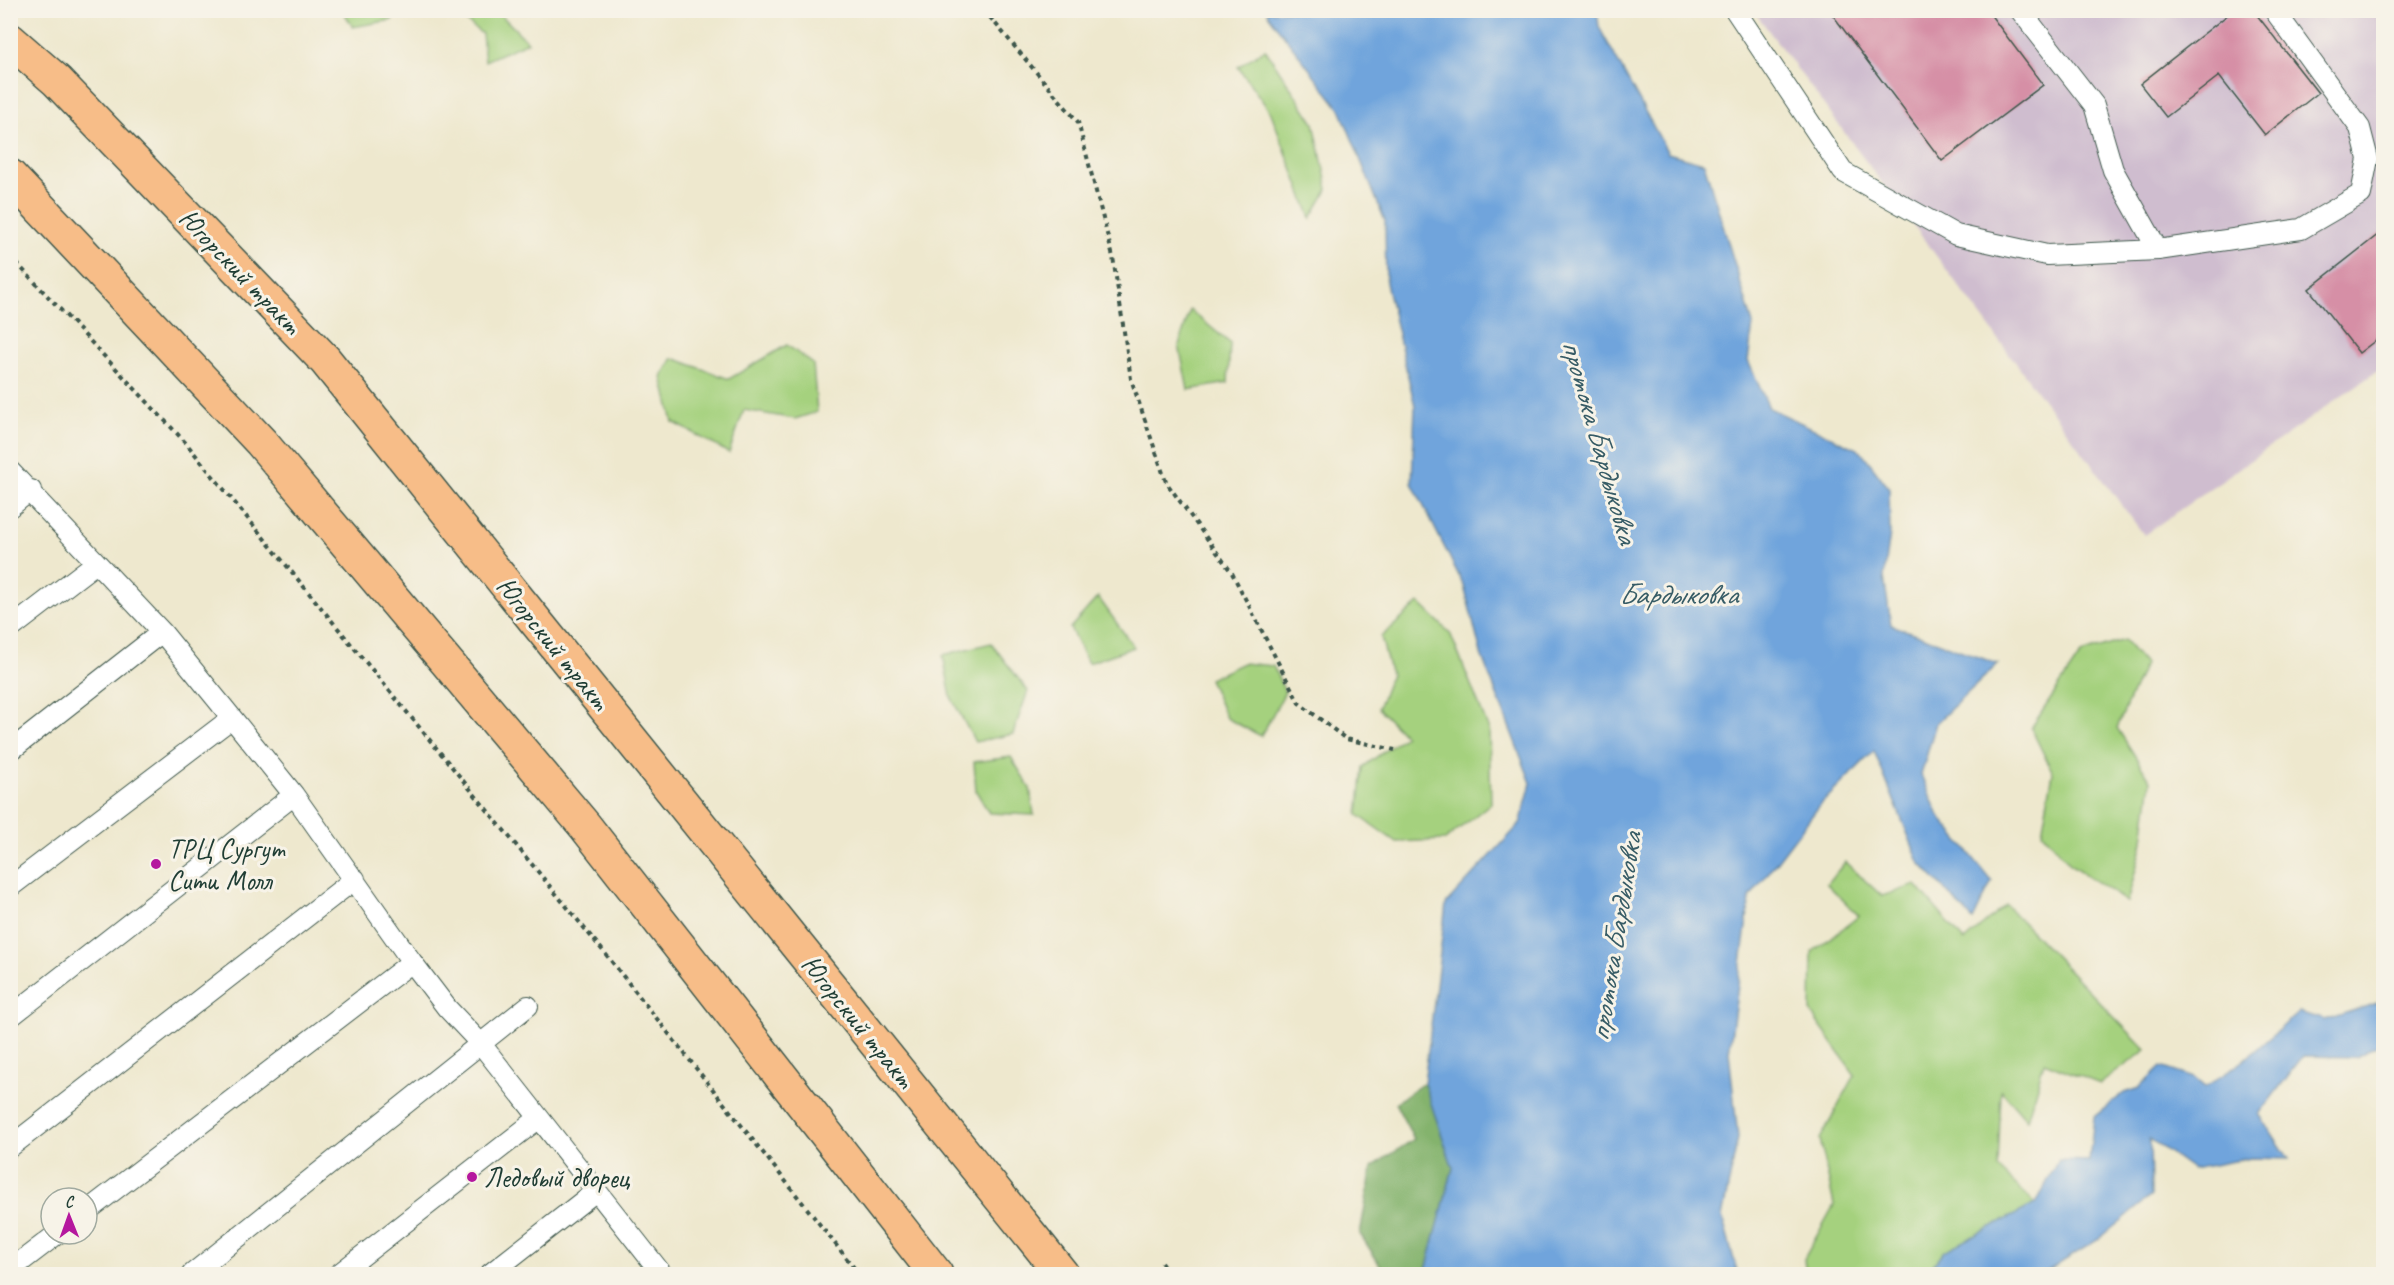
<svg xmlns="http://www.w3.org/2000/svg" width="2394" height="1285" viewBox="0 0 2394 1285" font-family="Caveat,sans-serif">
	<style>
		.industrial { fill: #cfbdcf }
		.green { fill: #a5d17e; stroke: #628759; stroke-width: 1.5 }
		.forest { fill: #84b36d; stroke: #527850; stroke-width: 1.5 }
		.water { fill: #70a4dc; stroke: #487088; stroke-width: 1.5 }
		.building { fill: #d68fa6 }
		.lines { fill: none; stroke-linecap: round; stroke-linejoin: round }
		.service-casing { stroke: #3e574b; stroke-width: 22 }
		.primary-casing { stroke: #3e574b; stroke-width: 36 }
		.path { stroke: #3e574b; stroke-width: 4; stroke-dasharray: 4.5 4.5; stroke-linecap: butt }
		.service { stroke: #fff; stroke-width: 20 }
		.primary { stroke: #f7bd88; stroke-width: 33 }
		.poi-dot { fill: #b5179e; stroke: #f7f3e8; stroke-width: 2 }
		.labels { text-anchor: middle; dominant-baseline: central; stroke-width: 6; stroke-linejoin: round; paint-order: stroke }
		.street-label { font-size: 28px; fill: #1f3d34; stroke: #f7f3e8 }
		.poi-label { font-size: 28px; fill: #1f3d34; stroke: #f7f3e8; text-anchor: start }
		.water-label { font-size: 30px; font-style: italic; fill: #375c66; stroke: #f7f3e8 }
	</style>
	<rect width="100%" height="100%" fill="#f7f3e8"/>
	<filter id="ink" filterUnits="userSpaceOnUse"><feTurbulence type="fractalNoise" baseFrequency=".0167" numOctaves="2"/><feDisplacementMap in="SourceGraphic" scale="12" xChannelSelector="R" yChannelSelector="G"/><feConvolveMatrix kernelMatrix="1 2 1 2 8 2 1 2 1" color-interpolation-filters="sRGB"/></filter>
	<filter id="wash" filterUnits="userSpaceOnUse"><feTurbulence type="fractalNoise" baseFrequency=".008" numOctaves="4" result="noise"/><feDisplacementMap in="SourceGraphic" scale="24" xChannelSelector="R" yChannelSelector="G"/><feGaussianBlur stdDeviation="1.35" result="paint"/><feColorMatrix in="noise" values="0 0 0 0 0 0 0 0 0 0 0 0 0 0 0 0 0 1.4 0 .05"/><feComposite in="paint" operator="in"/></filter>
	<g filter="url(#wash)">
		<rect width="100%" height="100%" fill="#eee8ce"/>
		<!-- industrial -->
		<path class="industrial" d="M1754,11h629v356l-239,168z"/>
		<!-- green -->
		<path class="green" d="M343,11h51l-2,9 -39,7z
			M473,11h24l31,31 -43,19 -3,-27 -21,-17z
			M1265,49l49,74 14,66 -17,29 -40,-105 -33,-46z
			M1190,310l40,33 -2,40 -40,7 -9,-45z
			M787,345l26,19 4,48 -22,7 -51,-9 -15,43 -56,-31 -11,-45 11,-19 56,21z
			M1098,597l36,50 -46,16 -18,-35z
			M1419,603l31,30 39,97 2,73 -46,37 -49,2 -38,-27 5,-48 42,-31 -27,-28 13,-33 -10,-38z
			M2124,640l20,24 -27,64 34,53 -9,66 -15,55 -56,-37 -29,-33 11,-59 -22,-45 50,-74z
			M991,643l37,48 -15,43 -38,8 -24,-45 -8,-42z
			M1243,663l30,3 12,26 -24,44 -35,-18 -17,-39z
			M1011,757l19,31 4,27 -45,-2 -13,-22 -2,-29z
			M1845,862l37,34 34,-11 48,56 42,-36 140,145 -46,34 -56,-22 -17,58 -26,-30 -3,78 38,36 -92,47 -18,23h-120l-2,-15 30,-54 -14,-66 35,-64 -44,-62 1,-61 47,-36 -32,-32z"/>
		<!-- forest -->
		<path class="forest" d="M1424,1083l29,85 -28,106h-39l-26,-40 12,-67 42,-28 -19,-36z"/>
		<!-- water -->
		<path class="water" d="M1267,11h330l2,16 69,126 36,10 49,161 -5,37 21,47 92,43 28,37 1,45 -6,44 7,48 107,39 -62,59 -15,52 18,41 53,65 -19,39 -54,-58 -45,-111 -54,54 -70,92 -21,155 9,86 -16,79 16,57h-313l28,-106 -29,-85 22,-179 74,-80 11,-41 -50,-129 -17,-68 -52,-103 3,-77 -29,-123 -1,-62 -45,-112 -71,-93z
			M2383,1001v41l-27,15 -53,-1 -44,58 30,45 -38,-1 -59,11 -42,-30 1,57 -52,43 -56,35h-117l18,-23 92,-47 22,-44 31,1 5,-44 30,-24 15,-5 22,-21 33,11 11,9 37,-25 57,-50 25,8z"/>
		<g id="blocks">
			<!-- building -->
			<path class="building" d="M1829,10h158l56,75 -101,76z
				M2234,10h19l65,83 -53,42 -46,-59 -53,41 -26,-33z
				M2384,230v104l-25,19 -50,-64z"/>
		</g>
	</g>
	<g filter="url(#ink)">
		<use href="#blocks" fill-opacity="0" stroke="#3e574b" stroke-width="1.5"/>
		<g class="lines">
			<defs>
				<path id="service" d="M1735,10l108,162 113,63 91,20 111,-5 143,-21 60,-35 7,-35 -8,-31 -86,-118
					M2020,10l74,95 19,65 45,80
					M10,471l152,161 70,86 62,77 118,167 35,46 34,36 181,230
					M10,507l21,-17
					M10,629l86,-66
					M10,751l152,-119
					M10,887l222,-169
					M10,1017l284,-222
					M10,1147l345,-268
					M87,1211l325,-249
					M10,1270l47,-36
					M192,1274l336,-268
					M339,1274l200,-156
					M490,1274l106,-83"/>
				<path id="primary" d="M10,40l47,41 268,279 737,914
					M10,176l251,266 324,384 351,448"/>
			</defs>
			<!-- service casing -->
			<use href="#service" class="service-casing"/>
			<!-- primary casing -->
			<use href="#primary" class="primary-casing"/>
			<!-- path -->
			<path class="path" d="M984,10l94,112 35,135 18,122 35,103 66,91 67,130 47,36 49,11
				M10,256l175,186 423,515 251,317
				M1161,1262l9,12"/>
			<!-- service -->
			<use href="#service" class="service"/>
			<!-- primary -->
			<use href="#primary" class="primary"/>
		</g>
	</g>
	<!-- markers -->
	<g class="poi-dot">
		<circle cx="156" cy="864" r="6"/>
		<circle cx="472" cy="1177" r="6"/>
	</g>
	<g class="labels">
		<!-- street labels -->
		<g class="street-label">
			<text transform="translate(240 271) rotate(46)">Югорский тракт</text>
			<text transform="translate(553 643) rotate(51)">Югорский тракт</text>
			<text transform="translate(858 1021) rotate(51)">Югорский тракт</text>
		</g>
		<!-- poi labels -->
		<g class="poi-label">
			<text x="168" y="848">ТРЦ Сургут<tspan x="168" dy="32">Сити Молл</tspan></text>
			<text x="484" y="1177">Ледовый дворец</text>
		</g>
		<!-- water labels -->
		<g class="water-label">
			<text transform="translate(1600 441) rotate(74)">протока Бардыковка</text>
			<text x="1678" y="594">Бардыковка</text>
			<text transform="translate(1615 937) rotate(-81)">протока Бардыковка</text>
		</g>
	</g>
	<!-- margin -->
	<rect width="2394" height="1285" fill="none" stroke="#f7f3e8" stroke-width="36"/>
	<!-- north arrow -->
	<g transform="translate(69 1216) rotate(359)"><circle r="28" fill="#f7f3e8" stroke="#a1aaa0" stroke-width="1.5"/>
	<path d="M0-4.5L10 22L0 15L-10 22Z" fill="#b5179e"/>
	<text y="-9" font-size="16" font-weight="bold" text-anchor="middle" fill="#1f3d34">С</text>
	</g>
</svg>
